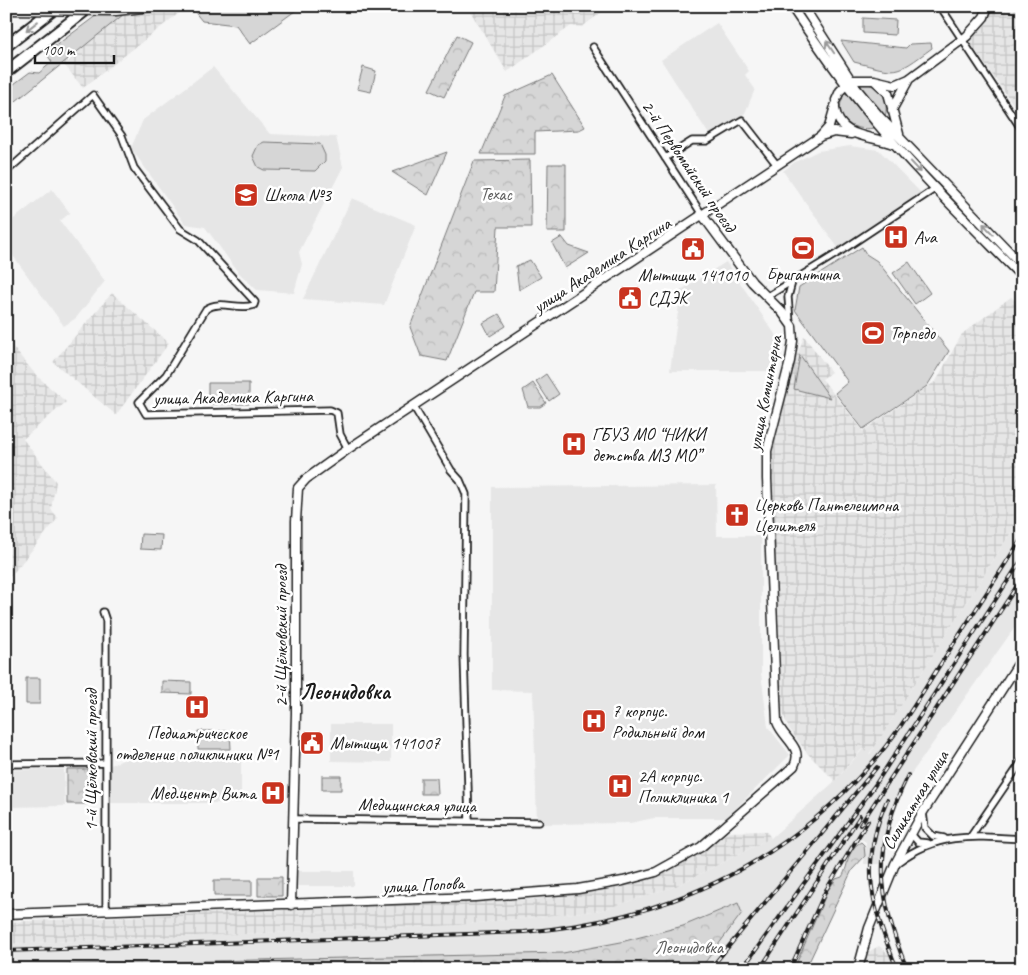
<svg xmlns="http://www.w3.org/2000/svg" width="1028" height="975" viewBox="0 0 1028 975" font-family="Caveat,sans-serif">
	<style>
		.built { fill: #e6e6e6 }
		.industrial { fill: url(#industrial-grid) }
		.green { fill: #d6d6d6; stroke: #797979 }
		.forest { fill: url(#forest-crowns); stroke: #797979 }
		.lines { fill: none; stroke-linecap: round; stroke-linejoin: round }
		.street-casing { stroke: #1c1c1c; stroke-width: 9 }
		.secondary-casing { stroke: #1c1c1c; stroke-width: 11 }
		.highway-casing { stroke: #1c1c1c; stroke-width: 14 }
		.street { stroke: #fff; stroke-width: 5.5 }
		.secondary { stroke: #fff; stroke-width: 8 }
		.highway { stroke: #fff; stroke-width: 10 }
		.rail-casing { stroke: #1c1c1c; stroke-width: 4 }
		.rail { stroke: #fff; stroke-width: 2; stroke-dasharray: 5.5; stroke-linecap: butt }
		.secondary-bridge-casing { stroke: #1c1c1c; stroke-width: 11; stroke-linecap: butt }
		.secondary-bridge { stroke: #fff; stroke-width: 8 }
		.oneway { stroke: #999 }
		.labels { text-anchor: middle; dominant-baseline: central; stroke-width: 5; stroke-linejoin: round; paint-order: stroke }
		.street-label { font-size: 18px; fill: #1c1c1c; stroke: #fff }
		.park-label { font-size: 18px; fill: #5d5d5d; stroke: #fff }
		.poi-label { font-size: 18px; fill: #1c1c1c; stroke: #fff; text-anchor: start }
		.district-label { font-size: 22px; font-weight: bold; fill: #1c1c1c; stroke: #fff }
	</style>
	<defs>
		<pattern id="industrial-grid" width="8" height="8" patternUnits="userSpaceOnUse" patternTransform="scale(1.25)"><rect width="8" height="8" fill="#e6e6e6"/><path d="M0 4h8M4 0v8" fill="none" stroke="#c5c5c5"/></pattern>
		<pattern id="forest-crowns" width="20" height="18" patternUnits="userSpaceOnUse" patternTransform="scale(1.25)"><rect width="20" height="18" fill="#d6d6d6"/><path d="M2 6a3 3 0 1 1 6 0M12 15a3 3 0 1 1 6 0" fill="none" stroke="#b7b7b7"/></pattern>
	</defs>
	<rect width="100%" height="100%" fill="#f6f6f6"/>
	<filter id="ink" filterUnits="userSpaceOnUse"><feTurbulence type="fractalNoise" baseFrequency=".02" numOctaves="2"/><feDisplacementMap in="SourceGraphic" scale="10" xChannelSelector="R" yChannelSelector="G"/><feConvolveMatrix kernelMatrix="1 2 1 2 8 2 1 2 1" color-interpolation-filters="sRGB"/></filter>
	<g filter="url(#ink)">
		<!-- built -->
		<path class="built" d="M717,23l32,48 -4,4 10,14 -10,24 -35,23 -49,-76z
			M213,67l57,67 66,3 7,30 -44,85 3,12 -8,29 -37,-3 -19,-18 -33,-45 -20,-3 -54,-76 12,-28z
			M850,146l29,4 42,43 -82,56 -56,-78 12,-9 23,-11z
			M52,189l18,24 -10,8 45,60 -29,37 -12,8 -58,-80v-21z
			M352,198l64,27 -32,80 -81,-6z
			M726,262l53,78 -8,31h-101l11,-81z
			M716,485l1,51h44v137l7,54 22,28 -64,63h-72l-24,5 -93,1 -4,-133 -41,-1v-203z
			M1022,515v102l-113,160 -16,36 -8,26 -2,25h-19l2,-22 -8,-5 -30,53 -34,79h-94l42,-56 -5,-10 -54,23 -62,16 -58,11 -557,14v-23l454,-19 142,-15 74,-24 95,-48 64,-57 28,-32 7,5z
			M331,724h60v38l-60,-1z
			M128,758h113v45h-132l-1,-37z
			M64,769l1,37 -59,1v-37z
			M297,871h57v15h-57z"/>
		<!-- industrial -->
		<path class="industrial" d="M134,6h54l-105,82 -21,-26z
			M467,6h143l-28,21 -11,-1 -64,46z
			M993,6h29v111l-54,-77 20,-18z
			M112,293l57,50 -53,72 -63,-53z
			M1011,297l11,9v209l-146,230 -7,9 -7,-5 -27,32 -28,-28 -19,-26 -6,-17 -11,-258 11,-54 22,-62 27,36 -9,7 41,52 73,-50 26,-47z
			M6,339l30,36 30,27 -43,37 33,43 -5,27 7,9 -52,64z
			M766,831l5,7 -95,48 -74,24 -142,15 -454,19v-22l529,-23 63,-9 42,-8 18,-6 31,-17 40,-27z
			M879,946l29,23h-43l3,-17z"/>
		<!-- green -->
		<path class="green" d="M109,6h25l-128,103v-19l24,-18 9,1 13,-11 -6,-9z
			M190,6h108l1,2 -49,36 -14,-19 -34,-4z
			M863,18l33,2 -1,15 -32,-2z
			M841,41l65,7 4,-4 21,-1 1,5c-38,28 -33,25 -78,14z
			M363,67l13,4 -5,21 -14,-3z
			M865,83c18,5 24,16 20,35l-29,-34z
			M845,92l29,36c-24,4 -43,-11 -29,-36z
			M264,142l56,2 5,11v6l-10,10 -51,-1 -6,-3 -5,-11 5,-11z
			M862,247l4,7 11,7 72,90 -22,35 -64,43 -28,-36 13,-11 -53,-72 4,-23z
			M800,355l30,43 -36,-9z
			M546,374l13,20 -10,7 -13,-20z
			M208,383h41v21h-41z
			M141,534l21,1 -1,15 -21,-1z
			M26,678h14v26h-14z
			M198,731h32l1,18h-33z
			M214,880h38v16h-38z"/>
		<!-- forest -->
		<path class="forest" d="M457,35l14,7 -27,55 -15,-7z
			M552,75l33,52 -6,3 -44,2v22h-54l24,-58z
			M447,152l-19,43 -36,-23z
			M530,160l1,67h-33l-4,65h-20l-27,69 -26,-5 -11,-29 64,-166z
			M548,164h18v68h-19z
			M562,237l7,9 20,7 -24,15 -13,-25z
			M530,260l11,17 -22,13 -3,-24z
			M909,262l21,31 -15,11 -22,-31z
			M499,314l7,12 -16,10 -7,-13z
			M533,383l13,20 -6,4h-12l-5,-17z
			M162,681l29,1v12l-29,-1z
			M67,769h21l1,35h-22z
			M322,776h19v14h-19z
			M421,778h16l1,16h-17z
			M861,842l3,3 1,11 -13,14 -42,90 -7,9h-9l34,-79 8,-11 6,-2c8,-13 3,-26 19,-35z
			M258,877h24v19h-24z
			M738,903l4,10 -42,56h-694v-2l31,-2 526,-12 58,-11 62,-16z"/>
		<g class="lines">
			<defs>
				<path id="street" d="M940,6l82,124
					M593,47l110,169
					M665,158l27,-17h15l35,-21 35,45
					M6,172l87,-77 29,41 12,32 46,61 18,11 57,62 -1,3c-15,6 -34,-6 -48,4l-40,66 -27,27 7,12 184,-4 7,3 3,21 8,15
					M768,296l70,-43 98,-65
					M790,322l-2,-25 4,-15
					M414,407l37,63 9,10 6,14 -2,161 5,166
					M103,612l3,9v288
					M6,764l100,-1
					M923,812l2,16 8,8 11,2
					M294,819l245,3
					M911,834l7,8 10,1
					M971,836l51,-75
					M898,862c40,-30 76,-26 124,-23"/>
				<path id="secondary" d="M791,6c23,34 45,67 71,99 48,61 106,117 160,172
					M803,6l53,82 24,29 142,148
					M874,80l21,5 14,-6 58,-43 17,-19 4,-11
					M836,100l4,-9 11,-11h23l14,13 11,41
					M835,109c5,30 36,26 58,35
					M892,110l16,-29
					M821,136l13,-4 17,2
					M291,905l5,-192v-192l2,-33 8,-9 42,-30 473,-313 8,-9 6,-21
					M6,914l469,-17 103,-8 45,-8 33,-9 45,-25 93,-81c10,-19 -11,-27 -17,-44l-10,-243v-28l23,-90 3,-20 -1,-15 -10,-14 -30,-30 -49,-66
					M858,969l11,-41 26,-64 28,-52 99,-154"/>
				<path id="highway" d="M6,46l52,-40
					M6,72l85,-66"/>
			</defs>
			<!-- street casing -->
			<use href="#street" class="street-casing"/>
			<!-- secondary casing -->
			<use href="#secondary" class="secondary-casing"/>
			<!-- highway casing -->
			<use href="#highway" class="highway-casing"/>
			<!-- street -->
			<use href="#street" class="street"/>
			<!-- secondary -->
			<use href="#secondary" class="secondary"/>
			<!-- highway -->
			<use href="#highway" class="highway"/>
			<defs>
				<path id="rail" d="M887,800c-29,66 -15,106 10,169
					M860,825l162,-247
					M6,951l518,-19c139,-12 254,-63 347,-168 26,-29 46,-63 67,-96 28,-43 56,-87 84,-130
					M710,969l167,-202
					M742,969l133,-184 147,-226
					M760,969l100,-153
					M790,969l36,-79 42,-69
					M907,969c-30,-74 -35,-121 1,-194"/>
			</defs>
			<!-- rail casing -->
			<use href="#rail" class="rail-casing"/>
			<!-- rail -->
			<use href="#rail" class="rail"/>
			<defs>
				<path id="secondary-bridge" d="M6,10l110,1 44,-5"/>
			</defs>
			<!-- secondary-bridge casing -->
			<use href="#secondary-bridge" class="secondary-bridge-casing"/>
			<!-- secondary-bridge -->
			<use href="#secondary-bridge" class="secondary-bridge"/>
		</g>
		<!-- one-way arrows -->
		<defs><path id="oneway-shaft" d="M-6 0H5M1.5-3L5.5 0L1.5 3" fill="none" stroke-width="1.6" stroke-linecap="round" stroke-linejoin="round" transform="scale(1.25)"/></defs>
		<g class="oneway">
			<use href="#oneway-shaft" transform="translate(32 26) rotate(142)"/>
			<use href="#oneway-shaft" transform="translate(830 47) rotate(-124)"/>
			<use href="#oneway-shaft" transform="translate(916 167) rotate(47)"/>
			<use href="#oneway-shaft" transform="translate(988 229) rotate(-133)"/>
		</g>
	</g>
	<!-- icons -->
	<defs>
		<symbol id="school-square" viewBox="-11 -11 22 22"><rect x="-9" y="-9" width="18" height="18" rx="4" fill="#c8321e" stroke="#fff"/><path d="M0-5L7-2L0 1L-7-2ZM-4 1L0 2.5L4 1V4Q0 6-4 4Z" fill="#fff"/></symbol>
		<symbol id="hospital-square" viewBox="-11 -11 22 22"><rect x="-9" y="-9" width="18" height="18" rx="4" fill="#c8321e" stroke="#fff"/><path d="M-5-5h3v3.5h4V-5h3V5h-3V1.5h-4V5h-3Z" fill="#fff"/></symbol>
		<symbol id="stadium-square" viewBox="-11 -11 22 22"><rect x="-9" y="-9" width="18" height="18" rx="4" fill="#c8321e" stroke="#fff"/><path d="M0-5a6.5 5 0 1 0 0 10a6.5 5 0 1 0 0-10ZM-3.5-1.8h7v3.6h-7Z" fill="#fff"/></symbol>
		<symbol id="civic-square" viewBox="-11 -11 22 22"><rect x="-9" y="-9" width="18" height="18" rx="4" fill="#c8321e" stroke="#fff"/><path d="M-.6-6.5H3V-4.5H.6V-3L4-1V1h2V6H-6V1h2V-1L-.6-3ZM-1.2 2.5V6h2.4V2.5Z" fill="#fff"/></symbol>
		<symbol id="church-square" viewBox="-11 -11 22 22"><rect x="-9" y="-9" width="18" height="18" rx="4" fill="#c8321e" stroke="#fff"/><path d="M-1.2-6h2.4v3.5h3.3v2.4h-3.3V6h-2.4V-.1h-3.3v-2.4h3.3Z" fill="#fff"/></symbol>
	</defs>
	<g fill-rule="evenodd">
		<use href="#school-square" x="232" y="181" width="28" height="28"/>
		<use href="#hospital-square" x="882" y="223" width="28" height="28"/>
		<use href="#stadium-square" x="789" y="234" width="28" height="28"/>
		<use href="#civic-square" x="679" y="235" width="28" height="28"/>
		<use href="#civic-square" x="616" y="284" width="28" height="28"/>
		<use href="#stadium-square" x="859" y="319" width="28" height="28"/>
		<use href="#hospital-square" x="560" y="430" width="28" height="28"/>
		<use href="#church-square" x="723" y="501" width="28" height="28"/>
		<use href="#hospital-square" x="183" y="693" width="28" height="28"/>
		<use href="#hospital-square" x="580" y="707" width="28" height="28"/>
		<use href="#civic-square" x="298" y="729" width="28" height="28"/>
		<use href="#hospital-square" x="606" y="772" width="28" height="28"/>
		<use href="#hospital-square" x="259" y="779" width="28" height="28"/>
	</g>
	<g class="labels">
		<!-- street labels -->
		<g class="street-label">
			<text transform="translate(689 166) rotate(56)">2-й Первомайский проезд</text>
			<text transform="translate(602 265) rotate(-33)">улица Академика Каргина</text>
			<text transform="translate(765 393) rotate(-79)">улица Коминтерна</text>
			<text transform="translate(233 397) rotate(-1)">улица Академика Каргина</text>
			<text transform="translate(281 636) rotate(-90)">2-й Щёлковский проезд</text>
			<text transform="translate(91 760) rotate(-90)">1-й Щёлковский проезд</text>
			<text transform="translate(915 800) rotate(-59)">Силикатная улица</text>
			<text transform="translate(417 805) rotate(1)">Медицинская улица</text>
			<text transform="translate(423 885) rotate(-3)">улица Попова</text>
		</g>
		<!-- park labels -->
		<g class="park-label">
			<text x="496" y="194">Техас</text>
			<text x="689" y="947">Леонидовка</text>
		</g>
		<!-- poi labels -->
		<g class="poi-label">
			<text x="264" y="195">Школа №3</text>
			<text x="914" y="237">Ava</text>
			<text x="803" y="274" text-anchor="middle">Бригантина</text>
			<text x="693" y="275" text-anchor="middle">Мытищи 141010</text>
			<text x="648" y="298">СДЭК</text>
			<text x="890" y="333">Торпедо</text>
			<text x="592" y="434">ГБУЗ МО “НИКИ<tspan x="592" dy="21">детства МЗ МО”</tspan></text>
			<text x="754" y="505">Церковь Пантелеимона<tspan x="754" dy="21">Целителя</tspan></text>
			<text x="612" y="711">7 корпус.<tspan x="612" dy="21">Родильный дом</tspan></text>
			<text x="197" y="733" text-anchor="middle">Педиатрическое<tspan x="197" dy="21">отделение поликлиники №1</tspan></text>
			<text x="330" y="743">Мытищи 141007</text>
			<text x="638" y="776">2А корпус.<tspan x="638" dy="21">Поликлиника 1</tspan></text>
			<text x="256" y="793" text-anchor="end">Мед.центр Вита</text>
		</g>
		<!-- district labels -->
		<g class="district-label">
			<text x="345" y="692">Леонидовка</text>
		</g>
	</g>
	<!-- margin -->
	<rect width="1028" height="975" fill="none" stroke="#fff" stroke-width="25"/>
	<rect x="12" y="12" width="1003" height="950" fill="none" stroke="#1c1c1c" stroke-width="2" filter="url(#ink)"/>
	<!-- scale -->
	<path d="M35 55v8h79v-8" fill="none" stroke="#1c1c1c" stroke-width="2.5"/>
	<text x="42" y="55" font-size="15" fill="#1c1c1c" stroke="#ffffff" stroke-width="4" paint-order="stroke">100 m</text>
</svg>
